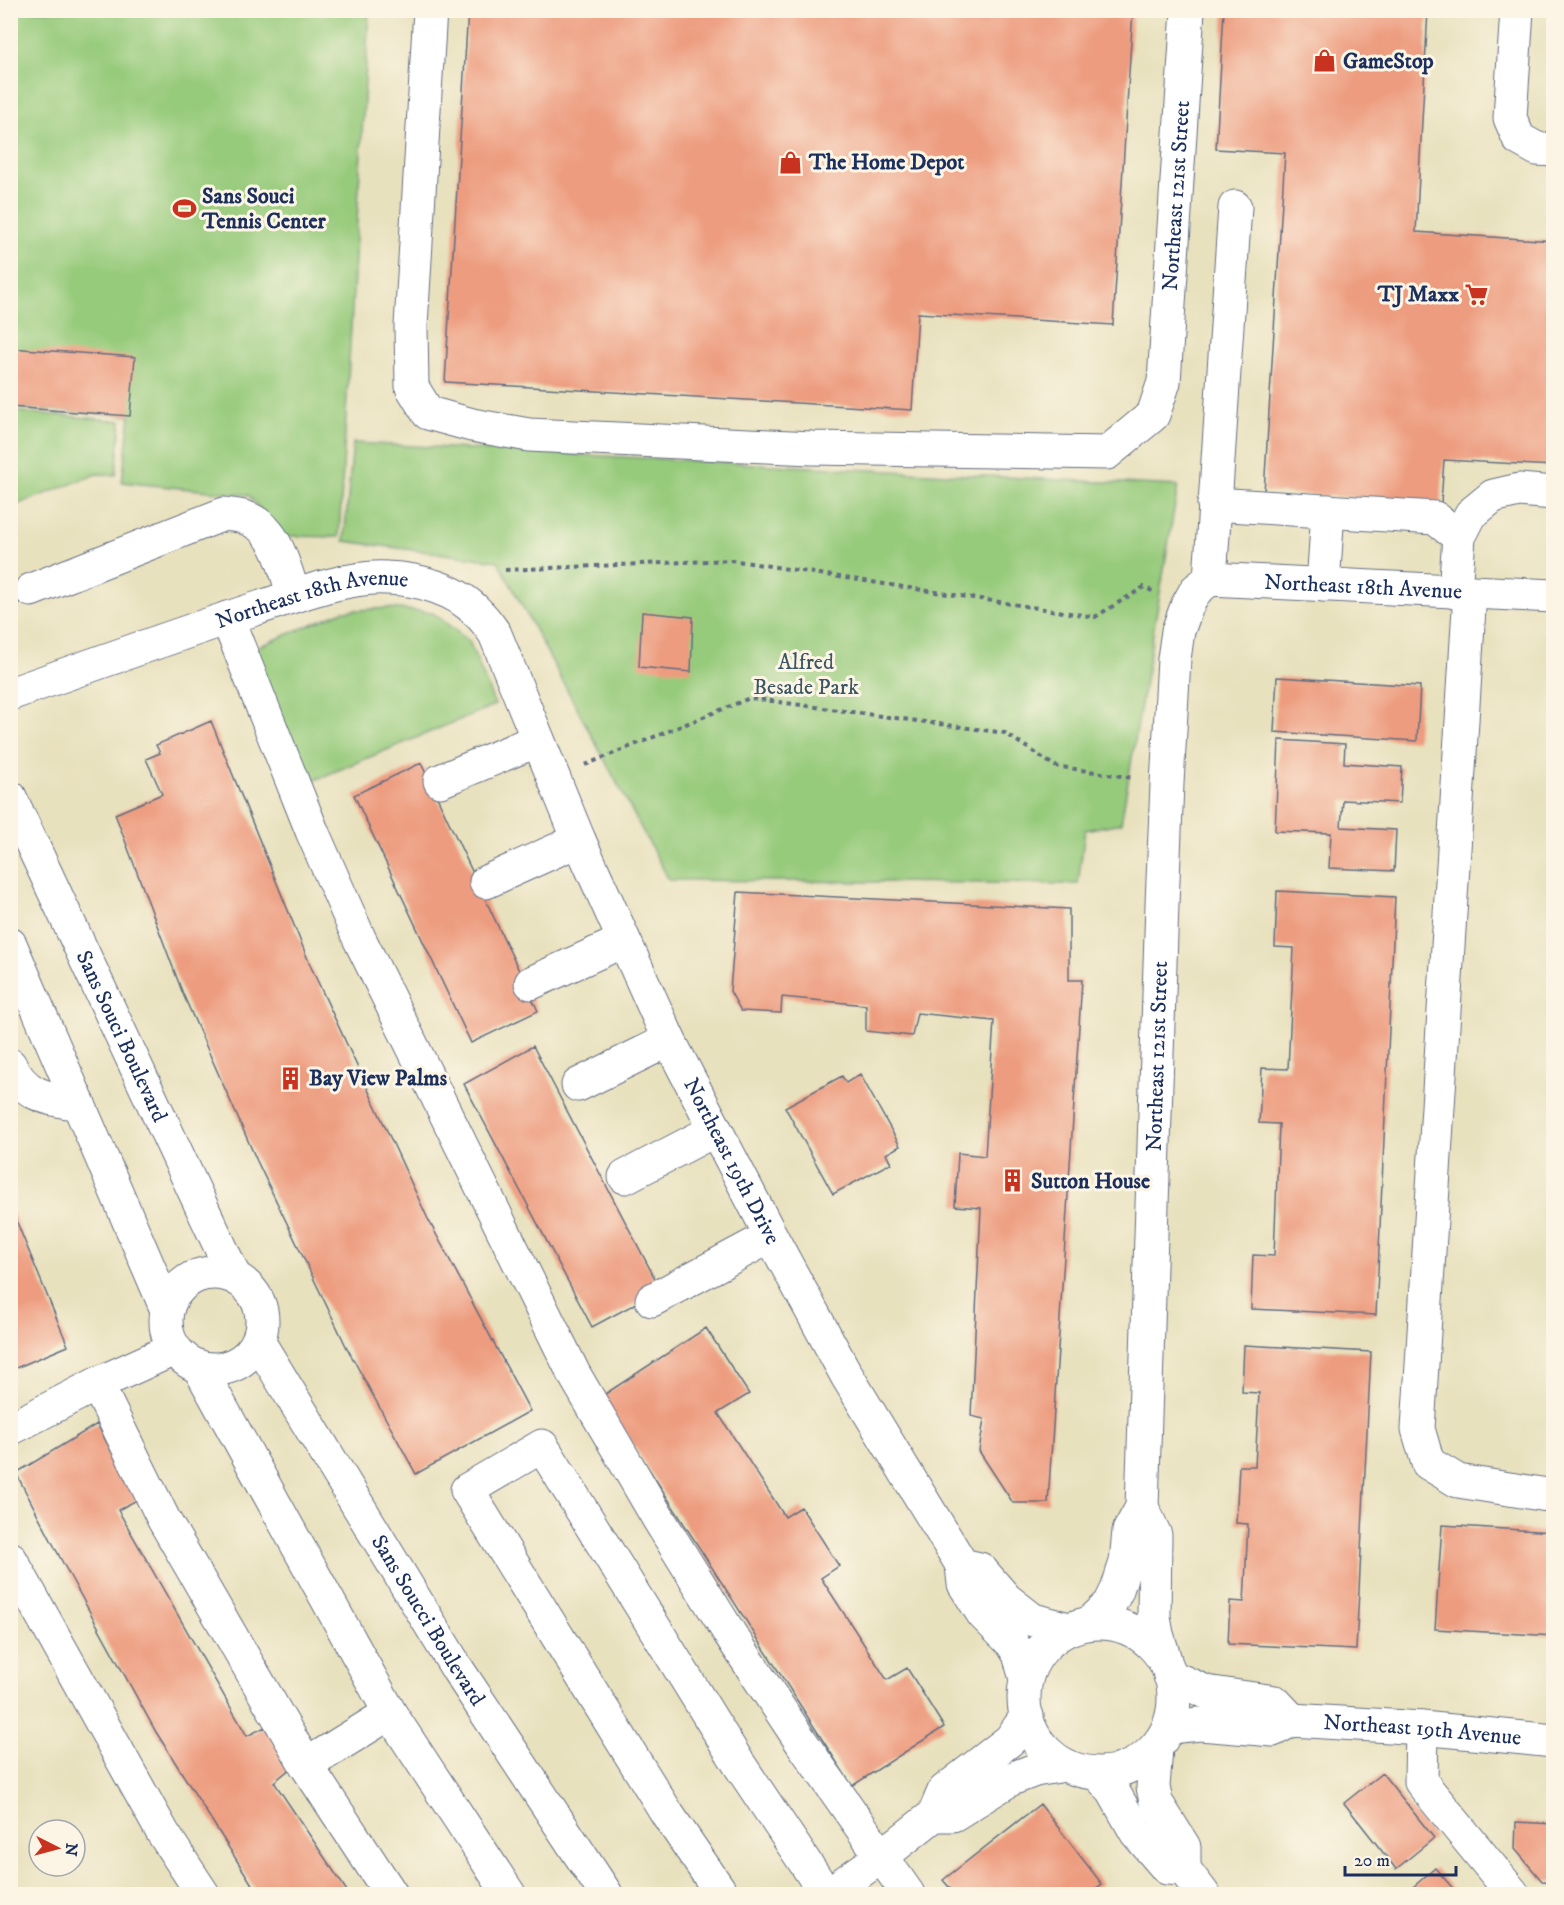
<svg xmlns="http://www.w3.org/2000/svg" width="1564" height="1905" viewBox="0 0 1564 1905" font-family="'IM FELL DW Pica',serif">
	<style>
		.green { fill: #97cb7b; stroke: #597d6c; stroke-width: 1.5 }
		.building { fill: #ed9c7f }
		.lines { fill: none; stroke-linecap: round; stroke-linejoin: round }
		.minor-casing { stroke: #636d80; stroke-width: 35 }
		.path { stroke: #636d80; stroke-width: 4; stroke-dasharray: 4.5 4.5; stroke-linecap: butt }
		.minor { stroke: #fff; stroke-width: 33 }
		.labels { text-anchor: middle; dominant-baseline: central; stroke-width: 6; stroke-linejoin: round; paint-order: stroke }
		.poi-label { font-size: 22px; font-weight: bold; fill: #1b2f5e; stroke: #fcf5e5; text-anchor: start }
		.street-label { font-size: 22px; fill: #1b2f5e; stroke: #fcf5e5 }
		.park-label { font-size: 22px; fill: #3a5665; stroke: #fcf5e5 }
	</style>
	<rect width="100%" height="100%" fill="#fcf5e5"/>
	<filter id="ink" filterUnits="userSpaceOnUse"><feTurbulence type="fractalNoise" baseFrequency=".0167" numOctaves="2"/><feDisplacementMap in="SourceGraphic" scale="12" xChannelSelector="R" yChannelSelector="G"/><feConvolveMatrix kernelMatrix="1 2 1 2 8 2 1 2 1" color-interpolation-filters="sRGB"/></filter>
	<filter id="wash" filterUnits="userSpaceOnUse"><feTurbulence type="fractalNoise" baseFrequency=".008" numOctaves="4" result="noise"/><feDisplacementMap in="SourceGraphic" scale="24" xChannelSelector="R" yChannelSelector="G"/><feGaussianBlur stdDeviation="1.35" result="paint"/><feColorMatrix in="noise" values="0 0 0 0 0 0 0 0 0 0 0 0 0 0 0 0 0 1.4 0 .05"/><feComposite in="paint" operator="in"/></filter>
	<g filter="url(#wash)">
		<rect width="100%" height="100%" fill="#e8e1be"/>
		<!-- green -->
		<path class="green" d="M10,11h359l-30,526 -55,-1 -36,-41 -126,-13 8,-66 -119,-9z
			M11,411l110,10 -5,54 -19,-1 -86,33z
			M353,443l825,43 -57,337 -36,7 -7,54 -409,-4 -171,-319 -154,-20z
			M389,608l44,5 36,28 26,64 -190,79 -52,-135 90,-38z"/>
		<g id="blocks">
			<!-- building -->
			<path class="building" d="M468,10h665l-20,315 -195,-12 -6,97 -467,-28z
				M1224,10h204l-12,222 138,9v225l-110,-6 -3,43 -177,-11 21,-339 -69,-4z
				M10,348l125,9 -5,59 -120,-9z
				M642,612l51,5 -2,55 -52,-5z
				M1277,677l143,9 -3,55 -143,-9z
				M211,721l100,246 117,252 102,192 -114,63 -70,-128 -89,-185 -74,-167 -68,-180 47,-20 -16,-35 14,-6 -4,-8z
				M1279,740l66,4 -1,19 58,4 -2,36 -57,-3 -2,27 55,3 -2,41 -65,-3 2,-35 -56,-2z
				M421,763l117,248 -67,32 -117,-248z
				M1277,891l118,6 -19,418 -125,-6 2,-54 21,1 5,-132 -20,-1 3,-55 26,1 6,-121 -19,-1z
				M738,892l331,17v71h13l-34,523h-35l-34,-52 5,-32 -13,-3 10,-208 -26,-2 3,-53 27,3 9,-135 -77,-8 -5,23 -46,-5v-26l-84,-8 -1,16 -40,-2 -11,-20z
				M533,1046l128,244 -69,37 -128,-243z
				M860,1074l40,72 -14,8 5,9 -58,31 -48,-87 57,-31 4,7z
				M11,1208l57,138 -57,24z
				M706,1328l43,66 -31,19 67,104 16,-10 38,59 -18,12 66,102 20,-12 37,59 -92,59 -250,-390z
				M1244,1345l127,7 -15,298 -128,-6 2,-43 14,1 4,-78 -12,-1 3,-57h16l4,-73 -17,-1z
				M97,1424l40,76 -19,10 129,226 18,-9 26,41 -17,14 75,112h-91l-102,-162 -92,-167 -48,-92z
				M1442,1525l112,7v104l-119,-7z
				M1382,1773l52,65 -38,31 -52,-66z
				M1040,1804l62,80 -14,10h-133l-12,-14z
				M1516,1822l38,2v58l-12,-1 -27,-32z
				M1435,1868l23,26h-53z"/>
		</g>
	</g>
	<g filter="url(#ink)">
		<use href="#blocks" fill-opacity="0" stroke="#636d80" stroke-width="1.5"/>
		<g class="lines">
			<defs>
				<g id="minor">
					<path id="s1" d="M430,10l-19,316 1,61 16,26 44,12 57,10 283,13 295,5 46,-38 11,-33 24,-372"/>
					<path d="M1517,10l-7,108 9,21 18,10 17,1"/>
					<path d="M1214,504l221,14 24,19"/>
					<path d="M1210,579l25,-372"/>
					<path d="M1323,585l5,-74"/>
					<path d="M31,590l193,-76c6,1 13,1 19,3 34,9 41,50 51,79"/>
					<path d="M1455,592l4,-55 12,-23 22,-18 26,-6 35,3"/>
					<path d="M1470,592l-52,837 10,34 30,18 96,15"/>
					<path d="M227,618l85,213 47,107 215,436 84,144 72,116 72,109 106,151"/>
					<path id="s2" d="M10,694c82,-29 163,-58 245,-85 37,-12 94,-34 132,-31 32,1 69,11 91,35 7,6 12,14 17,21l84,206 90,200 102,196 76,140 115,189 2,19 19,30 29,29 7,11 7,25"/>
					<path d="M440,781l98,-41"/>
					<path id="s3" d="M10,797l224,479"/>
					<path d="M486,882l93,-42"/>
					<path d="M10,944l157,366"/>
					<path d="M531,983l92,-42"/>
					<path d="M10,1065c16,32 37,33 69,39"/>
					<path d="M578,1085l91,-45"/>
					<path d="M625,1177l90,-47"/>
					<circle cx="214" cy="1321" r="48"/>
					<path d="M652,1300l119,-64"/>
					<path id="s4" d="M258,1341l200,329 148,224"/>
					<path d="M199,1367l191,346 119,181"/>
					<path d="M97,1384l67,136 142,245 85,129"/>
					<path d="M10,1429l87,-45 77,-35"/>
					<path d="M1142,1507l13,28 -1,82 3,17 8,26"/>
					<path d="M10,1558l153,275 40,61"/>
					<path d="M962,1565l18,4 26,30 27,21 36,9"/>
					<path id="s5" d="M1090,1623l20,-19 7,-14 9,-28 3,-31 13,-24 20,-603 5,-120 7,-125 4,-28 9,-25 9,-16 14,-11 344,17"/>
					<circle cx="1099" cy="1698" r="75"/>
					<path d="M1170,1676l36,16 69,10 17,18"/>
					<path d="M1422,1728l-1,54 92,112"/>
					<path id="s6" d="M1168,1729l11,-3 21,-2 73,6 19,-10 130,8 132,13"/>
					<path d="M1156,1748l-3,39 3,15 28,45v22l19,25"/>
					<path d="M306,1765l84,-52"/>
					<path d="M1098,1774l15,17 23,41 31,36 17,1"/>
					<path d="M934,1815h19l58,-36 24,-9 30,-5"/>
					<path d="M722,1894l-54,-79 -201,-325 75,-44 197,318 87,130"/>
					<path d="M828,1894l53,-37 53,-42 10,-24 66,-51 17,-24"/>
				</g>
			</defs>
			<!-- minor casing -->
			<use href="#minor" class="minor-casing"/>
			<!-- path -->
			<path class="path" d="M505,570l226,-10 364,57 49,-30 12,6
				M585,765l165,-67 255,35 50,33 79,12"/>
			<!-- minor -->
			<use href="#minor" class="minor"/>
		</g>
	</g>
	<!-- icons -->
	<defs>
		<symbol id="shop-bare" viewBox="-9 -9 18 18"><path d="M-5-2.5h2.3a2.7 3.5 0 0 1 5.4 0H5L5.5 6h-11ZM-1.5-2.5h3a1.5 2.3 0 0 0-3 0Z" fill="#c8321e" stroke="#fcf5e5" stroke-width="2.5" paint-order="stroke"/></symbol>
		<symbol id="stadium-bare" viewBox="-9 -9 18 18"><path d="M0-5a6.5 5 0 1 0 0 10a6.5 5 0 1 0 0-10ZM-3.5-1.8h7v3.6h-7Z" fill="#c8321e" stroke="#fcf5e5" stroke-width="2.5" paint-order="stroke"/></symbol>
		<symbol id="supermarket-bare" viewBox="-9 -9 18 18"><path d="M-6-5.5h2.5l.6 2H6L4.5 2H-2.5L-4.4-4H-6ZM-1.5 3.2a1.3 1.3 0 1 0 .1 0ZM3 3.2a1.3 1.3 0 1 0 .1 0Z" fill="#c8321e" stroke="#fcf5e5" stroke-width="2.5" paint-order="stroke"/></symbol>
		<symbol id="building-bare" viewBox="-9 -9 18 18"><path d="M-4-6H4V6H1V3H-1V6H-4ZM-2.5-4.3h1.7v1.8h-1.7ZM.8-4.3h1.7v1.8H.8ZM-2.5-1h1.7V.8h-1.7ZM.8-1h1.7V.8H.8Z" fill="#c8321e" stroke="#fcf5e5" stroke-width="2.5" paint-order="stroke"/></symbol>
	</defs>
	<g fill-rule="evenodd">
		<use href="#shop-bare" x="1308" y="44" width="33" height="33"/>
		<use href="#shop-bare" x="774" y="146" width="33" height="33"/>
		<use href="#stadium-bare" x="168" y="192" width="33" height="33"/>
		<use href="#supermarket-bare" x="1460" y="278" width="33" height="33"/>
		<use href="#building-bare" x="274" y="1062" width="33" height="33"/>
		<use href="#building-bare" x="996" y="1164" width="33" height="33"/>
	</g>
	<g class="labels">
		<!-- poi labels -->
		<g class="poi-label">
			<text x="1343" y="61">GameStop</text>
			<text x="809" y="162">The Home Depot</text>
			<text x="202" y="196">Sans Souci<tspan x="202" dy="25">Tennis Center</tspan></text>
			<text x="1459" y="294" text-anchor="end">TJ Maxx</text>
			<text x="309" y="1078">Bay View Palms</text>
			<text x="1031" y="1181">Sutton House</text>
		</g>
		<!-- street labels -->
		<g class="street-label">
			<text stroke="none"><textPath href="#s1" startOffset="1371">Northeast 121st Street</textPath></text>
			<text stroke="none"><textPath href="#s5" startOffset="1224">Northeast 18th Avenue</textPath></text>
			<text stroke="none"><textPath href="#s2" startOffset="318">Northeast 18th Avenue</textPath></text>
			<text stroke="none"><textPath href="#s3" startOffset="264">Sans Souci Boulevard</textPath></text>
			<text stroke="none"><textPath href="#s5" startOffset="582">Northeast 121st Street</textPath></text>
			<text stroke="none"><textPath href="#s2" startOffset="1101">Northeast 19th Drive</textPath></text>
			<text stroke="none"><textPath href="#s4" startOffset="327">Sans Soucci Boulevard</textPath></text>
			<text stroke="none"><textPath href="#s6" startOffset="258">Northeast 19th Avenue</textPath></text>
		</g>
		<!-- park labels -->
		<g class="park-label">
			<text x="806" y="662">Alfred<tspan x="806" dy="25">Besade Park</tspan></text>
		</g>
	</g>
	<!-- margin -->
	<rect width="1564" height="1905" fill="none" stroke="#fcf5e5" stroke-width="36"/>
	<!-- north arrow -->
	<g transform="translate(57 1848) rotate(96)"><circle r="28" fill="#fcf5e5" stroke="#a2a6af" stroke-width="1.5"/>
	<path d="M0-4.5L10 22L0 15L-10 22Z" fill="#c8321e"/>
	<text y="-9" font-size="16" font-weight="bold" text-anchor="middle" fill="#1b2f5e">N</text>
	</g>
	<!-- scale -->
	<path d="M1345 1866v9h111v-9" fill="none" stroke="#1b2f5e" stroke-width="3"/>
	<text x="1354" y="1866" font-size="18" fill="#1b2f5e" stroke="#fcf5e5" stroke-width="4.5" paint-order="stroke">20 m</text>
</svg>
